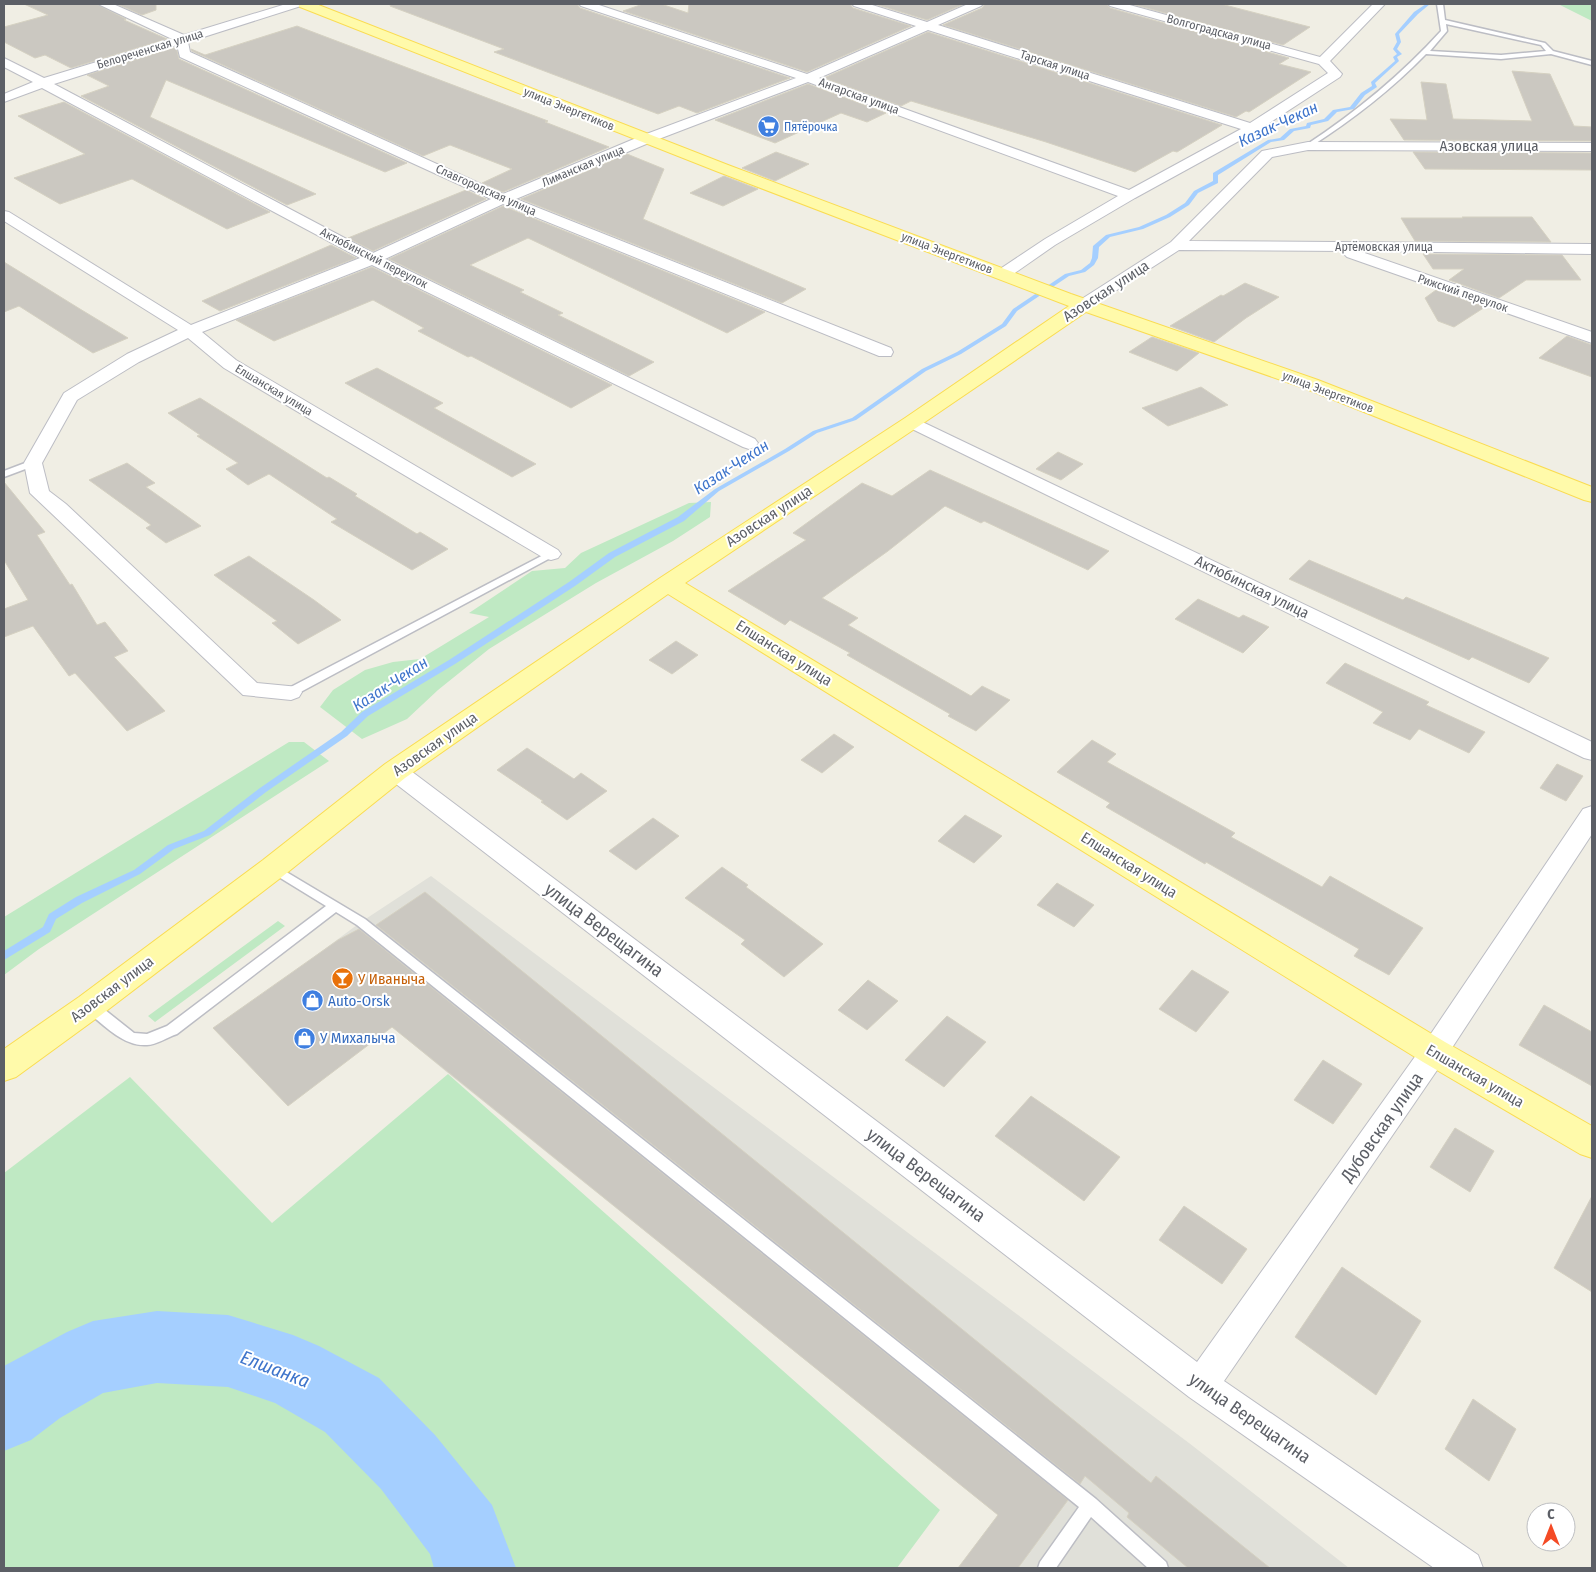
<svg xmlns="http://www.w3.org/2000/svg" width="1596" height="1572" viewBox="0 0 1596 1572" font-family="'Fira Sans Condensed',sans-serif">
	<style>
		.industrial { fill: #e0e0d9 }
		.green { fill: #bfe9c3 }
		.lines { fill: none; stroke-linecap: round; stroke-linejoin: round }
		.stream { fill: #a5cfff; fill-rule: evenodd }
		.river { fill: #a5cfff; fill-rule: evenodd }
		.building { fill: #cbc8c1; stroke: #d5d1c2 }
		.service-casing { stroke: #bcbdc4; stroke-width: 3 }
		.minor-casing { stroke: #bcbdc4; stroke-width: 2 }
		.primary-casing { stroke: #fadc52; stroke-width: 2 }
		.service { fill: #fff; fill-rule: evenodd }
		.minor { fill: #fff; fill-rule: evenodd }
		.primary { fill: #fffaaa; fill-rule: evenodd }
		.labels { text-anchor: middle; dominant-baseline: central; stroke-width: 4; stroke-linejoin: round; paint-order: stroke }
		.far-street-label { font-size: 12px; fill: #5c5f66; stroke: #fff }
		.far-shop-label { font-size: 12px; fill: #366cbe; stroke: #fff; text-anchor: start }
		.street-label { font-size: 15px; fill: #5c5f66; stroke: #fff }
		.food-label { font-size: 15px; fill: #c56008; stroke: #fff; text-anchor: start }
		.shop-label { font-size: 15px; fill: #366cbe; stroke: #fff; text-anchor: start }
		.water-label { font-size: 16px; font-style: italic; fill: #3f75cb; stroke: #fff }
		.near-street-label { font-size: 18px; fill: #5c5f66; stroke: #fff }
		.near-water-label { font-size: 19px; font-style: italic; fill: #3f75cb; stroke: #fff }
	</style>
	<rect width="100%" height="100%" fill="#f0eee4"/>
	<!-- industrial -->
	<path class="industrial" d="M431,876l758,567 160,125h-391l40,-53 -554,-445 -52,-43 -77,-71 46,-34z"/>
	<!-- green -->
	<path class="green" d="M1558,4h34v17z
		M711,502l-1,15 -37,24 -77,42 -107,66 -51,41 -31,29 -45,20 -42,-32 13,-17 32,-20 28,-8 27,-3 69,-42 -20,-4 63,-42 33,-3 16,-15 108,-50z
		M289,742h15l25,19 -290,188 -35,26v-58z
		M278,921l7,5 -130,96 -7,-6z
		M448,1074l492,436 -43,58h-893v-395l126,-96 142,146z"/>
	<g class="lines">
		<!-- stream -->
		<path class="stream" d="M1426,4h4l-12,10 -19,20 2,8 -4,7 5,5 -5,3 2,4 -24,22 2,4 -12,8 -11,14 -17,3 -9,9 -17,4 -1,3 -16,3 -10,9 -13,2 -53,33v8l-20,10 -9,12 -19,12 -27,12 -33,8 -11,10 -1,11 -4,7 -9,7 -16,4 -52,35 -11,15 -45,28 -35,17 -70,49 -39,13 -28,18 -70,40 -35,30 -69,36 -40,29 -120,78 -87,52 -21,20 -81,56 -56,43 -36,14 -34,25 -58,29 -26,16 -6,13 -46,28v-9l39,-24 6,-13 27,-17 58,-27 34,-25 36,-14 56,-43 81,-56 21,-20 87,-52 120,-78 40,-29 69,-36 37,-28 70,-40 28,-18 39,-13 70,-49 35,-17 45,-28 11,-15 52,-35 16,-4 9,-7 2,-5 1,-12 13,-11 33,-8 27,-12 19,-12 9,-12 19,-10v-8l55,-33 12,-2 10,-9 16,-3 1,-3 17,-4 9,-9 17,-3 11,-14 11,-7 -1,-4 24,-21 -2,-4 4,-3 -4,-5 4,-7 -2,-8 19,-22z"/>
		<!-- river -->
		<path class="river" d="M157,1311l71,4 65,20 26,11 60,32 56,57 57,70 24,63h-82l-4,-14 -49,-65 -56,-57 -50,-29 -47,-16 -71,-4 -54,10 -43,25 -29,22 -27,11v-85l63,-34 26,-11z"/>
	</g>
	<!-- building -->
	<path class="building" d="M24,4h72l30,15 -2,1 43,19 -96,29 -26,-13 -10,3 -31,-16v-15l44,-12z
		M117,4h39v6l-14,5z
		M391,4h186l3,4 210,70 -93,35 -18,-7 -21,8 -164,-62 10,-3 -114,-43z
		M643,4h18l27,9 1,-9h161l3,4 58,18 -104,46 -184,-61z
		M875,4h89l-37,16z
		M985,4h121l4,4 179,50 -10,6 32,8 -62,40 -3,-1 -10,6 -293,-92 39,-17z
		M1132,4h89l89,23 -27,18z
		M297,26l251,95 -3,1 64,25 -106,45 -21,-9 30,-14 -62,-24 -27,11 -231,-105 -1,-2 14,6z
		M928,32l294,93 -45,27 -4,-1 -38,21 -89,-30 -135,-41 -10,5 -77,-28z
		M176,47l3,12 228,104 -22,9 -219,-92 -16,37 166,77 -29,11 -206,-109 28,-10 -22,-11z
		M1512,71l38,3 24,52 18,1v14l-188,-1 -14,-21 37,1 -6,-38 25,2 7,35 79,2z
		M808,84l78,29 -19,9 -26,-9 -66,30 -60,-23z
		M64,102l206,110 -43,17 -95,-50 -72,25 -46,-26 71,-24 -67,-38z
		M776,152l33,12 -34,17 -33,-13z
		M1413,152l179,1v17l-167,-1z
		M627,154l37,15 -21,50 163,70 -24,14 -261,-104z
		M724,176l34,13 -35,17 -33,-13z
		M466,190l20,9 -113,52 -25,-13z
		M503,206l262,106 -38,21 -199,-95 -58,27 54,25 -4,2 43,21 -5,2 96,47 -25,14 -240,-117z
		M1462,217h70l19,25 -136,-1 -14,-23h62z
		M331,245l25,13 -136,53 -18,-10z
		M1423,254l139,1 19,25h-55l-27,18 -50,-18 15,-11h-31z
		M4,262l76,47 48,29 -35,15 -74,-47 -15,6z
		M372,267l240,118 -41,23 -100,-52 -3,1 -50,-26 6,-3 -51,-28 -99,41 -38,-21z
		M1245,283l34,14 -33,21 -32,24 -44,-16 51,-31 2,1z
		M1436,290l49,17 -31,20 -16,-6 -13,-23z
		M1567,336l25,9v32l-53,-19z
		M1152,337l47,16 -22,18 -48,-19z
		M377,368l66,35 -9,5 102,56 -24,13 -167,-94z
		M1201,387l27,18 -60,21 -26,-18z
		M200,398l127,80 2,-1 28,17 -2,2 62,38 3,-2 28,17 -36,21 -81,-48 6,-3 -68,-45 -21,11 -22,-16 12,-6 -41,-27 3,-1 -32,-22z
		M1058,452l25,12 -22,16 -25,-11z
		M127,463l28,20 -9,4 55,39 -35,17 -20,-15 5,-3 -62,-45z
		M930,470l179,81 -21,19 -104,-49 -3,2 -36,-17 -57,45 -66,47 36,20 -10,7 123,71 11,-10 28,14 -34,31 -28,-15 2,-2 -103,-59 3,-2 -60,-33 -5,5 -57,-34 78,-51 -13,-7 69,-50 30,13z
		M4,482l41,50 -8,3 33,50 2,-1 25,41 8,-3 23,29 -14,6 51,54 -38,20 -52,-58 -6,3 -36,-50 -29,11v-28l24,-9 -24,-40z
		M249,556l65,44 27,20 -43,24 -26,-21 5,-2 -63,-46z
		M1309,560l94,40 3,-3 143,61 -20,25 -57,-26 -3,3 -180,-81z
		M1198,599l41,19 4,-3 26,12 -26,26 -68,-34z
		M676,641l22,14 -26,19 -23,-14z
		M1345,663l84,39 -3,3 59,27 -16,21 -50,-24 -9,11 -37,-17 10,-11 -57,-29z
		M834,734l20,13 -32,26 -21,-13z
		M1092,740l24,14 -9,8 128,71 -4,4 91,50 8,-11 93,52 -34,47 -35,-19 5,-7 -153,-87 -1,2 -99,-57 4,-4 -53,-31z
		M527,748l47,31 7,-6 26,18 -40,29 -26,-18 2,-1 -46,-31z
		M1557,764l26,12 -17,25 -26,-13z
		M965,815l37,21 -28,27 -36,-22z
		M653,818l26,18 -43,34 -27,-19z
		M722,867l26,18 -2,2 77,57 -39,33 -43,-33 4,-4 -60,-42z
		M1057,883l37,22 -20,22 -37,-22z
		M425,892l726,591 5,-7 114,92h-82l-61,-51 2,-4 -44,-37 -5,8 -704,-559z
		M359,929l709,571 -50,68h-60l40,-53 -606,-488 -104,79 -75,-78 125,-88z
		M1192,970l37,22 -33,40 -37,-23z
		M868,980l30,21 -31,29 -29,-20z
		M1544,1005l48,27v54l-73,-41z
		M947,1016l39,26 -42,45 -39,-27z
		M1323,1060l39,24 -29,40 -39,-24z
		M1031,1096l89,61 -36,44 -89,-65z
		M1455,1128l39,23 -24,41 -40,-25z
		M1592,1196v96l-38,-24z
		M1184,1206l63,43 -25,35 -63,-44z
		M1342,1267l79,54 -45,74 -81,-58z
		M1473,1399l43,30 -27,52 -44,-32z"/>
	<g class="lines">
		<defs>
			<path id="service" d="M1437,4h6l2,16 100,23 8,8 39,10v4l-41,-11 -50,5 -75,-5c-35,36 -74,66 -116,93h-4v-2c50,-33 95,-70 135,-114zM1446,24l95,21 5,6 -45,4 -71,-4 17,-20z
				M33,460l4,3 -1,2 -32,12v-6z
				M551,551l3,1v4l-259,139 -4,1 -5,-4 1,-3z
				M273,864l92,55 731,580 70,63 2,6h-20l-57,-51 -35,51h-18l2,-6 39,-55 -722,-582 -21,-13 -159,122c-9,3 -21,11 -30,11 -24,2 -45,-22 -62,-35l-1,-4 1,-4 5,-1 5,1 39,31 13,1 20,-8 159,-120 -57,-35 -2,-3 2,-3z"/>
			<path id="minor" d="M98,4h15l71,31 102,-31h17l-2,2 -113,36 2,10 313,142 138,-58 155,-58 -215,-72 -2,-2h17l211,70 109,-48 -62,-20 -2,-2h17l58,18 41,-18h15l-2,2 -43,19 312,98 78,-50 -9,-9 -209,-58 -2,-2h18l194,53 53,-53h12l-55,57 12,13 -2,3 -83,54 -122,67 -80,47 -46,32h-12l-2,-3 2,-3 48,-32 73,-43 -310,-114 -157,60 -135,57 375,149 2,4 -2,4h-12l-376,-152 -118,55 370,180 3,4 -3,4 -6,2 -6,-2 -371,-182 -170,67 34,28 322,190 3,4 -3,4 -7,2 -7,-2 -320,-190 -36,-30 -49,24 -62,38 -35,63 7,28 17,13 191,179 42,4 3,5 -3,5 -8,3 -48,-5 -213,-202 -6,-30 40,-70 63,-39 51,-24 -174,-109v-10l5,1 182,113 169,-67 -318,-170 -38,14v-8l29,-12 -29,-15v-9l40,20 128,-39zM928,30l313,99 -112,61 -310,-112zM177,45l3,12 311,142 -118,54 -319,-169z
				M1308,142l284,1v8l-284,-1 -36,7 -83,84 403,3v10l-233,-3 233,81v11l-245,-86 -3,-3 2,-3 -167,-1 -90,58h-12l-2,-3 2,-3 94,-60 91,-91z
				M912,417l680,325v18l-8,-2 -678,-332 -3,-4 3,-4z
				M395,763l8,2 794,597 227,-318 159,-235 9,-3v28l-148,226 -220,321 254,174 5,13h-49l-245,-171 -802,-620 -4,-6 4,-6z"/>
			<path id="primary" d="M298,4h18l412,161 343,129 247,86 274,107v15l-8,-2 -280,-112 -218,-76 -167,114 -234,157 760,459 147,84v32l-12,-4 -157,-92 -755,-468 -263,184 -122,98 -182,139 -85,62 -12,4v-32l75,-52 184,-137 122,-96 275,-186 245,-160 164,-112 -353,-135 -416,-164z"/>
		</defs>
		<!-- service casing -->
		<use href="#service" class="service-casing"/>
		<!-- minor casing -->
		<use href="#minor" class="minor-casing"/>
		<!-- primary casing -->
		<use href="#primary" class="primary-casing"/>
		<!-- service -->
		<use href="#service" class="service"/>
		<!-- minor -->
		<use href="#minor" class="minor"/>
		<!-- primary -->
		<use href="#primary" class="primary"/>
	</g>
	<!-- icons -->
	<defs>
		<symbol id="supermarket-disc" viewBox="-11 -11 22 22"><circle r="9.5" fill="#3f7fe0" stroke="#fff"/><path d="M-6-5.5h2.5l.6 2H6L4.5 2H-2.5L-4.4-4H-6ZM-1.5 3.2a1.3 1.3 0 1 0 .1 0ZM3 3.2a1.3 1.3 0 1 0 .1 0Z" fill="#fff"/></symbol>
		<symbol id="bar-disc" viewBox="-11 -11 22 22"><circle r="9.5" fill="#e8710a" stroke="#fff"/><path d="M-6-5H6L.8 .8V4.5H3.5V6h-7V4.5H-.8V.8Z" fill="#fff"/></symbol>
		<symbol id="shop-disc" viewBox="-11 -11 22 22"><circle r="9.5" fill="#3f7fe0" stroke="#fff"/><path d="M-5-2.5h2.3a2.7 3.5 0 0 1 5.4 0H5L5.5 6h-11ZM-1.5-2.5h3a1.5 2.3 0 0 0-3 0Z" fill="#fff"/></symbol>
	</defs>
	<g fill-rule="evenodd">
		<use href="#supermarket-disc" x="756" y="114" width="25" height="25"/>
		<use href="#bar-disc" x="330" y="966" width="25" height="25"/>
		<use href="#shop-disc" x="300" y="988" width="25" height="25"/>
		<use href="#shop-disc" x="292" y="1026" width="25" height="25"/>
	</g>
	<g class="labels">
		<!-- far-street labels -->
		<g class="far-street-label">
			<text transform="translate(1219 32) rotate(15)">Волгоградская улица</text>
			<text transform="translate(150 49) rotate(-17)">Белореченская улица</text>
			<text transform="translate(1055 65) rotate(18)">Тарская улица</text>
			<text transform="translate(859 96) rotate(20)">Ангарская улица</text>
			<text transform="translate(569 109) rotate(22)">улица Энергетиков</text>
			<text transform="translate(583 166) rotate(-23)">Лиманская улица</text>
			<text transform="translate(486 190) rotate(24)">Славгородская улица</text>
			<text x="1384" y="247">Артёмовская улица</text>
			<text transform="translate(947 253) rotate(21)">улица Энергетиков</text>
			<text transform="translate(374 258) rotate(27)">Актюбинский переулок</text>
			<text transform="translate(1463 293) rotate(19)">Рижский переулок</text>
			<text transform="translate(274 390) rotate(31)">Елшанская улица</text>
			<text transform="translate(1328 392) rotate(21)">улица Энергетиков</text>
		</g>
		<!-- far-shop labels -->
		<g class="far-shop-label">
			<text x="784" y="127">Пятёрочка</text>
		</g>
		<!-- street labels -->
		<g class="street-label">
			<text x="1489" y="146">Азовская улица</text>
			<text transform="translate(1106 291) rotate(-33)">Азовская улица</text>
			<text transform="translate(769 516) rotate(-33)">Азовская улица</text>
			<text transform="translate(1252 587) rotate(26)">Актюбинская улица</text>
			<text transform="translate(784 653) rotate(32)">Елшанская улица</text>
			<text transform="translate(435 744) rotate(-35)">Азовская улица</text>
			<text transform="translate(1129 865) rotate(32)">Елшанская улица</text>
			<text transform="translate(112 989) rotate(-37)">Азовская улица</text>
			<text transform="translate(1475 1076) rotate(30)">Елшанская улица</text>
		</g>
		<!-- food labels -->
		<g class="food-label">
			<text x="358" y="979">У Иваныча</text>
		</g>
		<!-- shop labels -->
		<g class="shop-label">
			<text x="328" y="1001">Auto-Orsk</text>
			<text x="320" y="1038">У Михалыча</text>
		</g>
		<!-- water labels -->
		<g class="water-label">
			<text transform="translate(1278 124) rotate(-25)">Казак-Чекан</text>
			<text transform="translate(731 467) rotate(-33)">Казак-Чекан</text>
			<text transform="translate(390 684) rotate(-33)">Казак-Чекан</text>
		</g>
		<!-- near-street labels -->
		<g class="near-street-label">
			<text transform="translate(604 930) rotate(37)">улица Верещагина</text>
			<text transform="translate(1382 1127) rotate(-55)">Дубовская улица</text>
			<text transform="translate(926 1175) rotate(37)">улица Верещагина</text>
			<text transform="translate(1250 1418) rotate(35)">улица Верещагина</text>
		</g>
		<!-- near-water labels -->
		<g class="near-water-label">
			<text transform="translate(275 1369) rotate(21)">Елшанка</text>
		</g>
	</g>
	<!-- border -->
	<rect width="1596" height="1572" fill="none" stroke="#5c5f66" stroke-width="10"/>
	<!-- north arrow -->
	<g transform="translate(1551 1527)"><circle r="24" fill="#ffffff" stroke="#bebfc2"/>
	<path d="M0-4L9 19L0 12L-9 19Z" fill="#f44a25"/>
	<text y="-8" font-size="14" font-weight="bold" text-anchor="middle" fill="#5c5f66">С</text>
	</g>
</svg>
